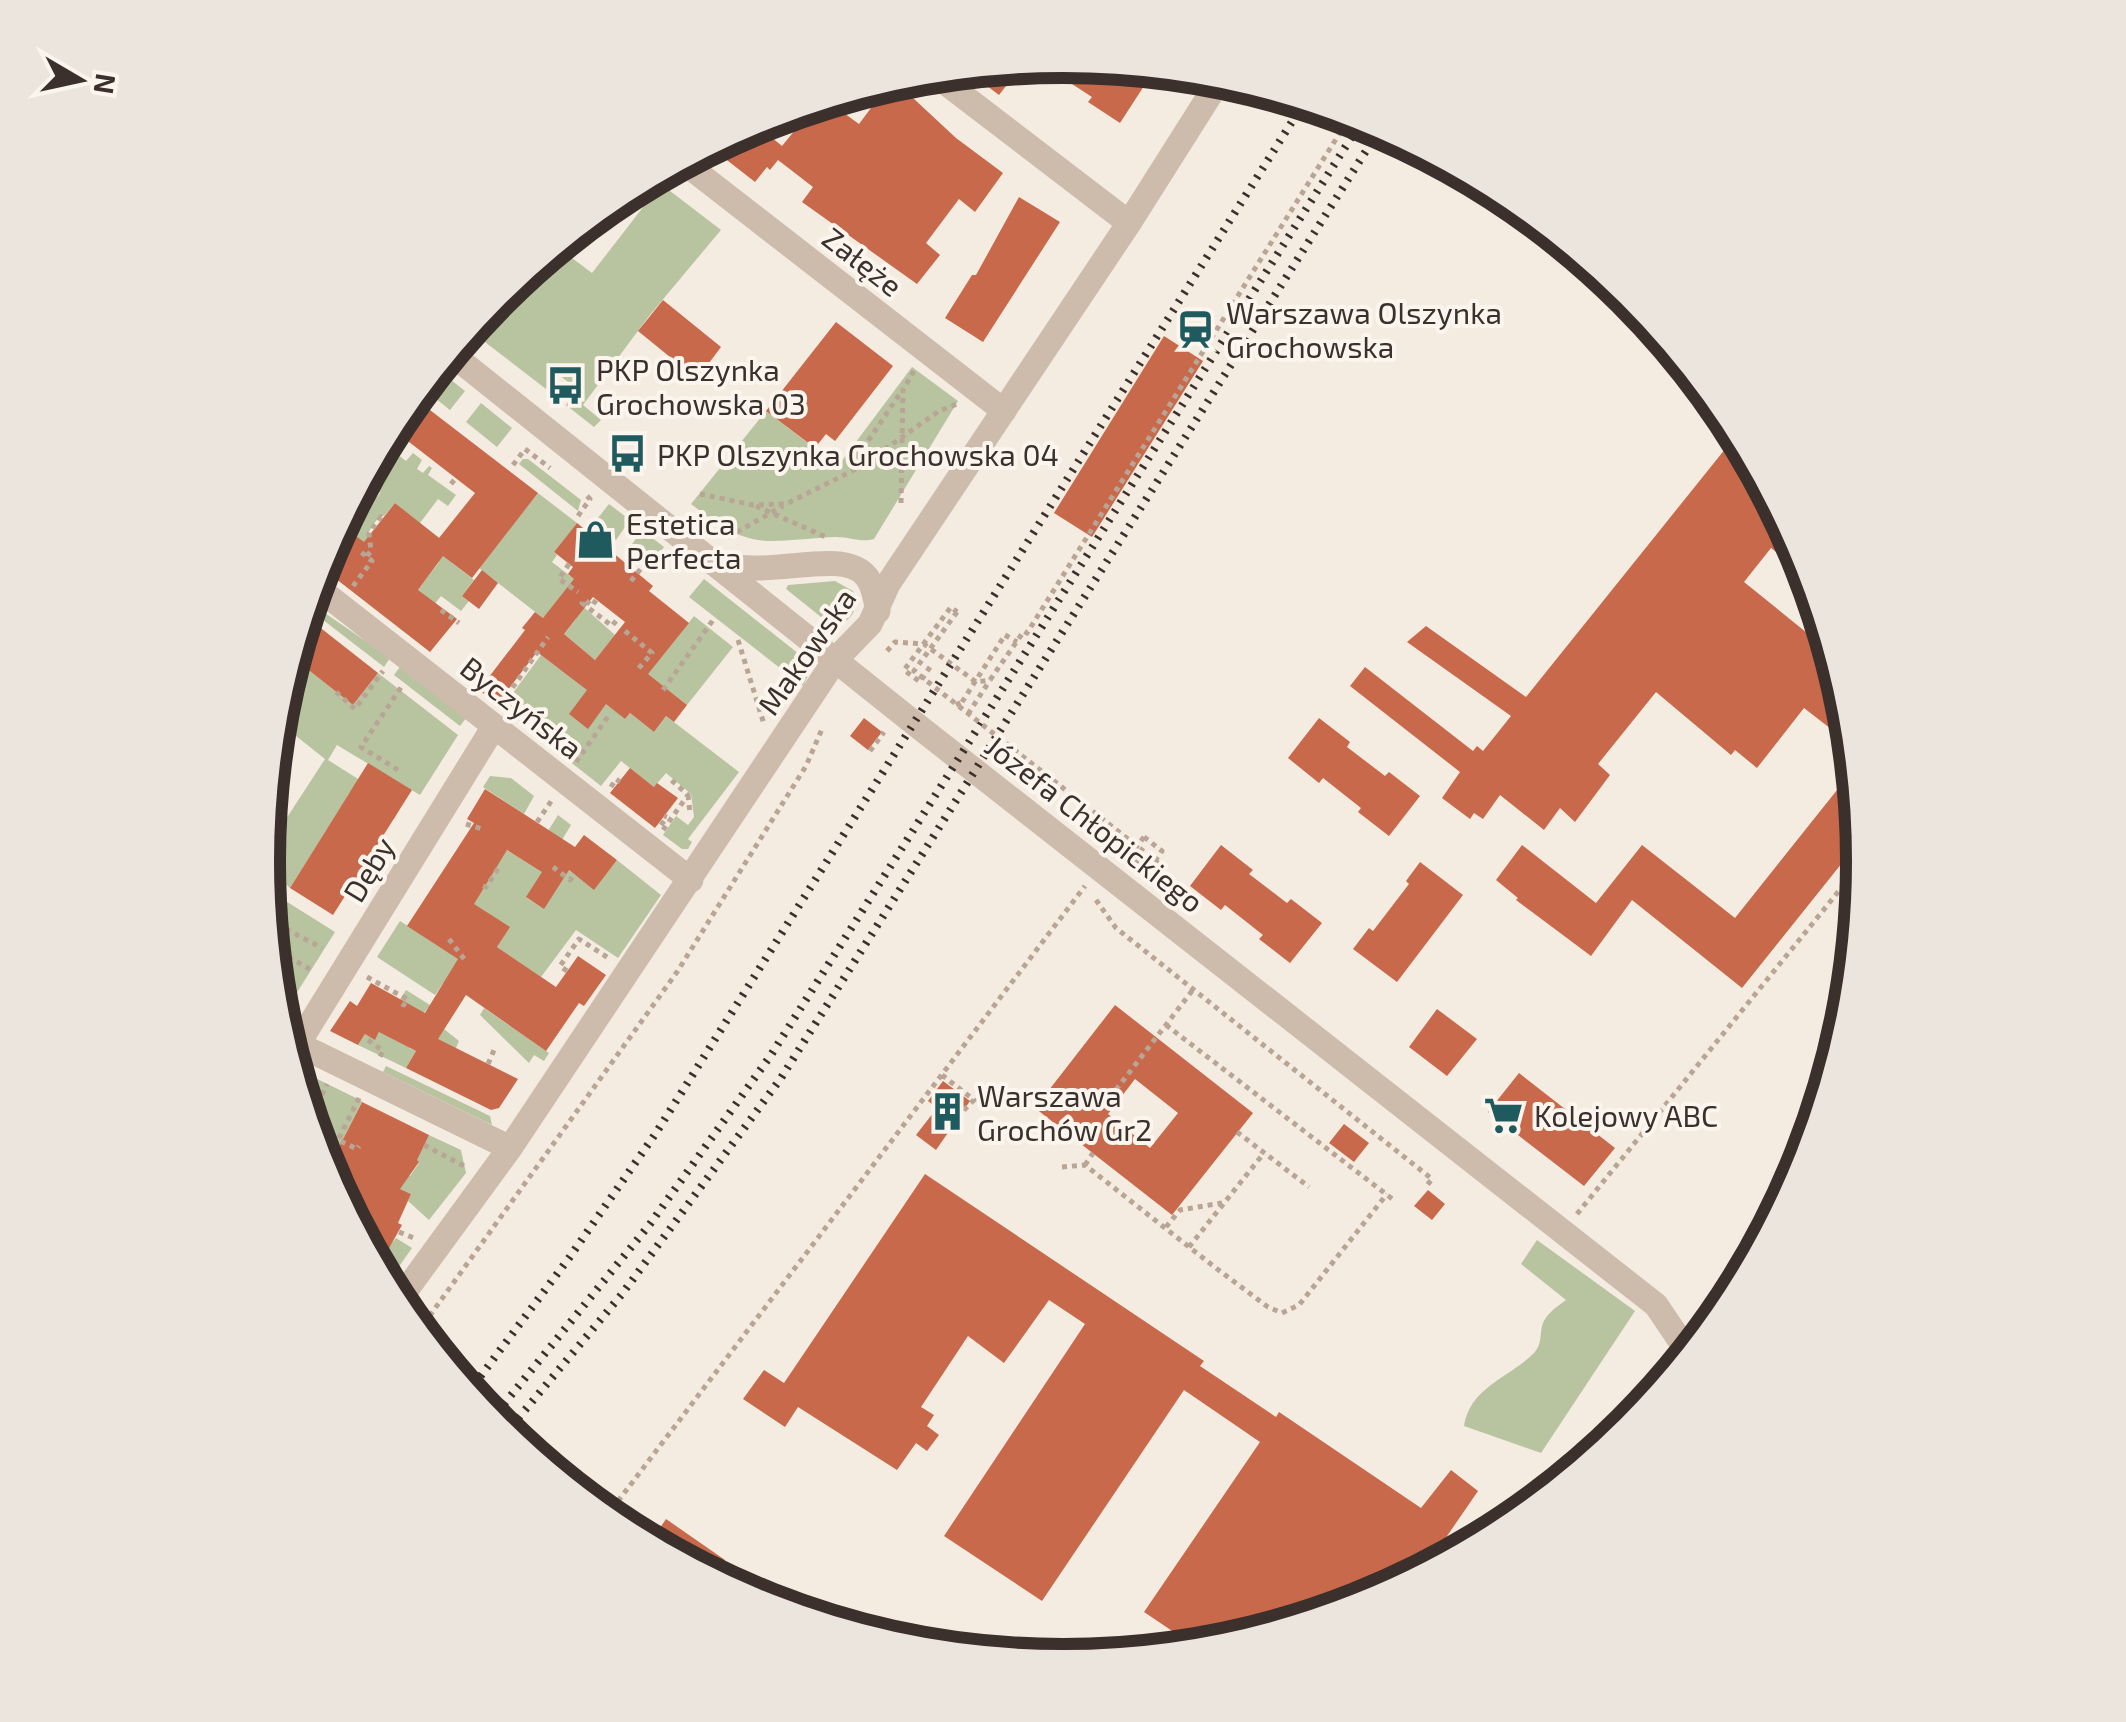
<svg xmlns="http://www.w3.org/2000/svg" width="2126" height="1722" viewBox="0 0 2126 1722" font-family="'Exo 2',sans-serif">
	<style>
		.green { fill: #b8c4a0 }
		.building { fill: #c8694b; fill-rule: evenodd }
		.lines { fill: none; stroke-linecap: round; stroke-linejoin: round }
		.path { stroke: #b9a596; stroke-width: 5; stroke-dasharray: 5 5; stroke-linecap: butt }
		.minor { stroke: #cdbbac; stroke-width: 25 }
		.rail { stroke: #3b302b; stroke-width: 8; stroke-dasharray: 2.5 8; stroke-linecap: butt }
		.path-bridge { stroke: #b9a596; stroke-width: 5; stroke-dasharray: 5 5; stroke-linecap: butt }
		.labels { text-anchor: middle; dominant-baseline: central; stroke-width: 8; stroke-linejoin: round; paint-order: stroke }
		.street-label { font-size: 30px; fill: #3b302b; stroke: #fbf5ee }
		.poi-label { font-size: 30px; fill: #3b302b; stroke: #fbf5ee; text-anchor: start }
		.rim { fill: none; stroke: #3b302b; stroke-width: 12 }
	</style>
	<rect width="100%" height="100%" fill="#f4ebe1"/>
	<!-- green -->
	<path class="green" d="M661,184l60,46 -72,86 -66,89 18,15 -7,7 -28,-22 11,-16 -18,-14 -13,14 -78,-60 29,-35 59,-48 36,27z
		M912,367l46,34 -84,138c-13,4 -26,-3 -40,-2 -72,4 -82,15 -143,-33l75,-93 72,55z
		M436,368l29,23 -15,19 -29,-23z
		M481,403l31,25 -15,19 -31,-25z
		M391,428l16,12 -10,14 9,7 7,-8 9,7 -5,9 6,4 6,-7 3,2 -4,7 28,20 -8,11 -10,-7 -18,24 39,30 -7,10 22,17 -12,16 7,5 -8,10 -20,-15 -7,9 -16,-15 21,-28 -30,-25 10,-14 -24,-20 -11,13 -4,-1 -12,18 1,18 -22,-4 -5,-4 38,-50 -17,-14z
		M523,459h5l53,41 -3,11 -59,-47z
		M538,493l39,30 -23,29 3,3 -5,7 26,20 -35,36 -64,-50z
		M609,504l21,16 -14,20 -22,-17z
		M642,530l22,17 -14,20 -22,-17z
		M704,579l100,79 5,16 -6,12 -114,-89z
		M835,581l18,10c4,14 3,24 -10,32l-17,-2 -40,-32 2,-4z
		M578,602l37,33 -20,25 -31,-26 12,-15z
		M322,611l68,47 -6,9 -66,-51z
		M694,616l39,31 -46,58 -22,-17 -14,16 -7,-33 19,-16z
		M541,655l17,13 6,-8 61,59 5,-6 24,19 12,-16 73,56 -51,67 4,3 -4,7h-6l-19,-14 13,-19 12,9 6,-8 -3,-23 -25,-21 -12,14 -33,-26 -20,25 -99,-78z
		M290,663l13,9 3,-4 47,37 25,-32 80,62 -38,60 -83,-50 -9,15 73,46 -7,13 -44,-27 -60,96 -15,-14v-10l-13,-8 63,-97 -49,-39z
		M400,667l67,50 -7,9 -66,-51z
		M490,776l21,2 23,18 -10,18 -41,-27z
		M558,815l13,10 -44,73 16,10 19,-43 32,24 23,-29 44,35 -43,63 -42,-28 -35,47 -44,-30 12,-20 -44,68 -21,-13 -9,13 -58,-38 23,-36 43,28 60,-101 25,15z
		M265,888l70,44 -49,78 -10,-5 -2,-22 9,-19 -11,-6z
		M406,990l45,28 -2,3 -21,-13 -4,5 35,28 -19,44 -24,-49 -7,12 7,3 -10,17 -48,-23 7,-11 10,5z
		M484,1008l65,45 -5,8 -10,-6 -5,8 -49,-48z
		M386,1066l104,50 2,9 -109,-53z
		M305,1073l57,28 -18,37 32,16 -2,5 36,17 9,-13 -3,-3 13,-25 32,15 5,23 -37,47 -21,-19 3,-7 -20,-9 -54,8 -6,-10 7,-15 -18,-9 -16,-54 6,-13 -11,-5z
		M396,1238l16,10 -26,37 -12,-21z
		M1537,1240l98,71 -94,142 -77,-27c6,-39 45,-48 70,-73 9,-10 5,-19 9,-30 4,-10 15,-17 23,-23l-45,-36z"/>
	<!-- building -->
	<path class="building" d="M1064,60l32,3 59,6 -35,54 -32,-21 4,-5 -54,-35z
		M1023,64l-24,31 -33,-25 27,-3z
		M889,84l24,14 43,40 47,35 -28,39 -16,-13 -33,44 14,12 -23,29 -115,-82 11,-15 -35,-27 -8,10 -3,-3 -12,15 -32,-25 10,-13 -8,-6 29,-15 28,23 36,-44 8,-2 33,24z
		M1019,197l41,25 -77,120 -38,-24 27,-43h4z
		M663,300l58,47 -24,32 -59,-48z
		M836,322l57,44 -58,75 -9,-7 -11,14 -49,-37z
		M1164,336l39,25 -111,176 -38,-24z
		M413,397l125,96 -66,85 -29,-22 -25,34 39,29 -27,33 -108,-84 20,-25 5,4 9,-11 8,6 31,-39 44,35 36,-45 -84,-65z
		M1738,433l65,122 8,24 -40,-31 -27,34 89,72 16,51 4,41 -49,-38 -47,60 -22,-18 -4,5 -75,-63 -58,72 12,11 -35,47 -15,-14 -16,22 -44,-35 -17,24 -9,-6 -4,6 -28,-21 18,-26 -110,-86 15,-19 108,84 4,-5 6,5 28,-35 -104,-74 19,-16 100,71z
		M577,523l76,63 -4,5 40,32 -41,51 39,31 -13,17 -8,-6 -12,16 -24,-19 -5,6 -19,-15 -18,25 -19,-15 18,-24 -50,-38 -40,52 -18,-14 46,-60 -3,-2 13,-16 8,6 31,-39 -6,-5 5,-7 -19,-15zM593,597l32,25 -30,38 -31,-26z
		M482,570l16,13 -19,26 -17,-13z
		M313,622l65,51 -25,32 -61,-48 4,-14z
		M864,718l18,14 -14,18 -18,-14z
		M1319,718l31,24 -3,5 38,29 4,-4 31,24 -31,40 -31,-24 3,-4 -38,-30 -4,5 -31,-25z
		M368,763l44,27 -79,125 -43,-27z
		M630,768l24,19 3,-4 21,15 -23,30 -45,-35z
		M1841,785l17,13 4,40 -120,150 -110,-88 -41,56 -75,-56 2,-2 -22,-18 26,-35 74,58 46,-58 93,73z
		M485,789l90,58 9,-12 33,25 -23,30 -25,-20 -25,39 -18,-12 16,-25 -35,-22 -33,54 36,23 -13,20 59,40 22,-31 28,19 -22,31 -5,-3 -33,48 -80,-56 -28,44 80,40 -19,29 -8,2 -85,-42 10,-17 -37,-19 -4,8 -10,-6 -7,11 -28,-14 20,-30 7,5 14,-23 54,30 33,-54 -51,-33 67,-103 -7,-4z
		M1221,845l32,25 -4,4 38,29 4,-4 31,24 -32,40 -31,-24 4,-4 -38,-30 -4,5 -31,-24z
		M1420,862l43,33 -66,87 -44,-33 16,-21 4,3 36,-47 -3,-3z
		M1115,1005l138,108 -81,102 -137,-107zM1135,1079l43,34 -28,35 -42,-34z
		M1437,1009l40,30 -30,37 -38,-29z
		M1519,1073l96,75 -31,38 -96,-74z
		M943,1081l27,20 -34,49 -20,-15 21,-27 -9,-7z
		M362,1102l67,33 -12,25 2,2 -19,27 11,5 -13,29 4,2 -19,34 -15,-8 -42,-78z
		M1344,1124l25,19 -15,19 -25,-19z
		M925,1174l279,187 -4,5 76,51 3,-5 142,96 30,-38 27,21 -57,83 -52,27 -150,46 -20,2 -55,-37 116,-170 -76,-52 -142,211 -98,-65 141,-212 -36,-24 -45,63 -36,-27 -47,71 13,8 -7,11 12,9 -12,16 -11,-8 -19,27 -99,-63 -13,20 -42,-28 21,-29 20,13z
		M1428,1190l17,14 -13,16 -18,-14z
		M666,1519l59,41 -12,18 -64,-34z"/>
	<g class="lines">
		<!-- path -->
		<path class="path" d="M513,465l12,-16 25,19
			M858,468l2,-15 41,-61
			M451,484l4,-5
			M700,494l53,11 33,-1 72,-36 81,-57 18,-7
			M901,503l2,-113 12,-21
			M756,506l72,32
			M578,516l12,-17 -3,-3
			M728,537l55,-31
			M596,538l4,-5
			M367,556l4,-5 -2,-18 12,-16 2,2
			M569,564l-10,15 19,13
			M631,581l12,-15
			M353,586l19,-25 -11,-9
			M596,600l-4,6 -7,-6 -3,3 30,23 7,-9
			M441,610l18,13
			M625,631l27,22 -14,16
			M1005,635l12,7
			M738,640l26,84
			M887,651l8,-9 29,2 52,38 14,-2 34,-49 3,2 324,-518
			M291,659l12,7
			M930,667l-10,15 -16,-12 47,-63 6,5
			M663,690l50,-70
			M336,692l19,17 28,-38
			M501,704l47,-67
			M956,705l6,-3
			M968,714l22,-34
			M870,751l14,-19
			M576,762l33,-47
			M398,770l-37,-23 41,-61
			M611,787l5,-8 4,3
			M688,795l2,18
			M537,822l15,-22
			M466,824l16,5
			M661,825l6,-8 -3,-1
			M663,830l25,-35 -20,-18
			M1144,837l-14,18 22,16 -1,5
			M1147,854l11,9 -6,8
			M553,867l17,13 4,-6
			M483,886l3,1 13,-20
			M1096,900l20,28 316,251 -7,9
			M286,929l36,19
			M449,939l16,21
			M271,947l40,23
			M567,971l-7,-5 19,-27 31,20
			M367,977l40,22 -3,6 -5,-3
			M1166,1025l229,176
			M368,1040l15,11 -3,6
			M488,1064l6,-14
			M942,1075l32,25 -16,16
			M1121,1097l-6,-6 77,-100
			M359,1098l-21,42 19,9 2,-3
			M309,1122l18,-38
			M1237,1132l72,55
			M424,1145l42,22
			M1085,1165l8,-12
			M1062,1167l23,-2 127,100 56,42 14,6 17,-8 88,-111
			M1577,1214l287,-354
			M1166,1227l14,-17 42,-7
			M399,1232l15,6
			M1189,1247l75,-94
			M418,1332l259,-360 129,-206 16,-37
			M606,1517l479,-631"/>
		<!-- minor -->
		<path class="minor" d="M933,73l196,150
			M682,161l322,250
			M449,352l465,371 742,582 23,34 13,12
			M720,562c44,19 119,-15 145,13 9,9 10,24 13,36
			M314,585l377,295
			M283,1037l227,111
			M298,1044l195,-316
			M396,1304l114,-156 326,-489 34,-35 18,-40 241,-361 93,-147"/>
		<!-- rail -->
		<path class="rail" d="M468,1393l101,-135 87,-125 649,-1032
			M491,1420l159,-196 121,-169 592,-936
			M505,1434l117,-140 159,-216 600,-951"/>
		<!-- path-bridge -->
		<path class="path-bridge" d="M957,612l-43,59 233,183
			M962,702l43,-67
			M1144,837l18,14 -14,19"/>
	</g>
	<!-- icons -->
	<defs>
		<symbol id="station-bare" viewBox="-9 -9 18 18"><path d="M-3-6H3Q5-6 5-4V2Q5 4 3 4L4.5 6H3L1.5 4h-3L-3 6H-4.5L-3 4Q-5 4-5 2V-4Q-5-6-3-6ZM-3.5-4v3h7v-3ZM-3.5 1v1.5H-2V1ZM2 1v1.5H3.5V1Z" fill="#1f5a5e" stroke="#fbf5ee" stroke-width="2.5" paint-order="stroke"/></symbol>
		<symbol id="bus-bare" viewBox="-9 -9 18 18"><path d="M-5-6H5V4H4V6H2V4H-2V6H-4V4H-5ZM-3.5-4V0h7V-4ZM-3.5 1.2v1.5H-2V1.2ZM2 1.2v1.5H3.5V1.2Z" fill="#1f5a5e" stroke="#fbf5ee" stroke-width="2.5" paint-order="stroke"/></symbol>
		<symbol id="shop-bare" viewBox="-9 -9 18 18"><path d="M-5-2.5h2.3a2.7 3.5 0 0 1 5.4 0H5L5.5 6h-11ZM-1.5-2.5h3a1.5 2.3 0 0 0-3 0Z" fill="#1f5a5e" stroke="#fbf5ee" stroke-width="2.5" paint-order="stroke"/></symbol>
		<symbol id="building-bare" viewBox="-9 -9 18 18"><path d="M-4-6H4V6H1V3H-1V6H-4ZM-2.5-4.3h1.7v1.8h-1.7ZM.8-4.3h1.7v1.8H.8ZM-2.5-1h1.7V.8h-1.7ZM.8-1h1.7V.8H.8Z" fill="#1f5a5e" stroke="#fbf5ee" stroke-width="2.5" paint-order="stroke"/></symbol>
		<symbol id="supermarket-bare" viewBox="-9 -9 18 18"><path d="M-6-5.5h2.5l.6 2H6L4.5 2H-2.5L-4.4-4H-6ZM-1.5 3.2a1.3 1.3 0 1 0 .1 0ZM3 3.2a1.3 1.3 0 1 0 .1 0Z" fill="#1f5a5e" stroke="#fbf5ee" stroke-width="2.5" paint-order="stroke"/></symbol>
	</defs>
	<g fill-rule="evenodd">
		<use href="#station-bare" x="1168" y="302" width="55" height="55"/>
		<use href="#bus-bare" x="538" y="358" width="55" height="55"/>
		<use href="#bus-bare" x="600" y="426" width="55" height="55"/>
		<use href="#shop-bare" x="568" y="512" width="55" height="55"/>
		<use href="#building-bare" x="920" y="1084" width="55" height="55"/>
		<use href="#supermarket-bare" x="1476" y="1088" width="55" height="55"/>
	</g>
	<g class="labels">
		<!-- street labels -->
		<g class="street-label">
			<text transform="translate(863 261) rotate(38)">Załęże</text>
			<text transform="translate(806 651) rotate(-55)">Makowska</text>
			<text transform="translate(522 707) rotate(38)">Byczyńska</text>
			<text transform="translate(1095 823) rotate(38)">Józefa Chłopickiego</text>
			<text transform="translate(368 869) rotate(-59)">Dęby</text>
		</g>
		<!-- poi labels -->
		<g class="poi-label">
			<text x="1226" y="312">Warszawa Olszynka<tspan x="1226" dy="34">Grochowska</tspan></text>
			<text x="596" y="369">PKP Olszynka<tspan x="596" dy="34">Grochowska 03</tspan></text>
			<text x="657" y="454">PKP Olszynka Grochowska 04</text>
			<text x="626" y="523">Estetica<tspan x="626" dy="34">Perfecta</tspan></text>
			<text x="977" y="1095">Warszawa<tspan x="977" dy="34">Grochów Gr2</tspan></text>
			<text x="1534" y="1115">Kolejowy ABC</text>
		</g>
	</g>
	<!-- crop -->
	<path d="M0 0H2126V1722H0ZM280 861a783 783 0 1 1 1566 0a783 783 0 1 1-1566 0Z" fill="#ece5de" fill-rule="evenodd"/>
	<path class="rim" d="M280 861a783 783 0 1 1 1566 0a783 783 0 1 1-1566 0Z"/>
	<!-- north arrow -->
	<g transform="translate(80 80) rotate(99)" stroke="#fbf5ee" stroke-width="8" paint-order="stroke">
	<path d="M0-8L18 38L0 25L-18 38Z" fill="#3b302b"/>
	<text y="-15" font-size="28" font-weight="bold" text-anchor="middle" fill="#3b302b">N</text>
	</g>
</svg>
